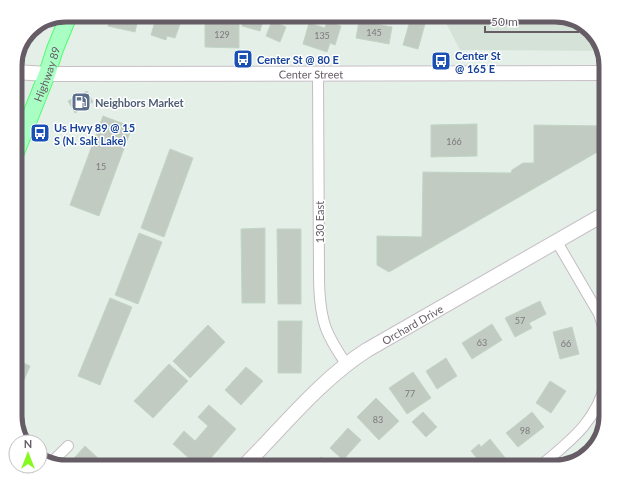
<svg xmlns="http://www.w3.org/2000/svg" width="621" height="482" viewBox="0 0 621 482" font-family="Lato,sans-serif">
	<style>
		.education { fill: #d4e2d8 }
		.building { fill: #c1cbc2; stroke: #c1d5c4 }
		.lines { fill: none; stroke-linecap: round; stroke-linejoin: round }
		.street-casing { stroke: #c4bbc3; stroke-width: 12 }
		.secondary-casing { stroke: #c8bec7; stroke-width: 16 }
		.primary-casing { stroke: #4efe6e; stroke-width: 18 }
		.street { stroke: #fff; stroke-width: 10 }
		.secondary { stroke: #fff; stroke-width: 14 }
		.primary { stroke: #a9ffc3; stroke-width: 16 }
		.labels { text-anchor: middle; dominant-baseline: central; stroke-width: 3; stroke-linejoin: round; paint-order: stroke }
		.number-label { font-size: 9px; fill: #7d787d }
		.transit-label { font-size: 11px; font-weight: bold; fill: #164399; stroke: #fff; text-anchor: start }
		.street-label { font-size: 11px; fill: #665c66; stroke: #fff }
		.service-label { font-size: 11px; font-weight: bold; fill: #4e5e75; stroke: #fff; text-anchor: start }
		.rim { fill: none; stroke: #665c66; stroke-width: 5 }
	</style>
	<rect width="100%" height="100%" fill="#e4f0e7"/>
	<!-- education -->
	<path class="education" d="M442,15h113l31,11 15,18 2,7 -143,-1z"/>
	<!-- building -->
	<path class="building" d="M110,15h29l-4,17 -27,-6z
		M157,15l18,1 -2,6 7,2 -5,14 -8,-2 -1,4 -15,-5z
		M245,15h12l7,2 -4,14 -18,-5z
		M411,17l15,3 -8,29 -15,-4z
		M205,20l34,1v27l-34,-1z
		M272,21l14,6 -6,15 -14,-6z
		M327,21l14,5 -6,19 -5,-2 -3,9 -24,-8 6,-21 16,5z
		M359,21l33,6 -3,17 -33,-6z
		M87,91l6,11 -18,11 -7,-12z
		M103,116l29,11 -33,89 -29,-11z
		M477,124v32l-46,1v-32z
		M534,125l72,1v21l-217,125 -12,-7v-29l45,1 1,-65 88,1 1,-3 11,-7h11z
		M170,149l23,9 -29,79 -23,-9z
		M265,228v75h-23l-1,-74z
		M277,229h24v75h-23z
		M139,233l23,9 -24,62 -23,-9z
		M606,251v13l-5,-10z
		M110,298l22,9 -32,78 -22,-9z
		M540,301l6,13 -17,9 3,5 -17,9 -10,-19z
		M278,321h24l-1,52h-23z
		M492,324l10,16 -30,19 -10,-16z
		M208,325l17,17 -35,36 -17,-17z
		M572,327l7,27 -19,5 -7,-27z
		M446,358l11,18 -20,13 -11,-18z
		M15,359l15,7 -15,35z
		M169,364l19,17 -35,37 -19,-17z
		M246,367l17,14 -22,24 -16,-15z
		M413,372l18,26 -24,16 -18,-26z
		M550,381l16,10 -15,22 -15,-10z
		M376,398l23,23 -20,19 -22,-23z
		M209,405l27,24 -33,38h-4l-26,-23 11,-13 11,10 13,-15 -10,-9z
		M423,412l14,15 -11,10 -14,-15z
		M532,412l12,15 -26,20 -12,-14z
		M348,428l13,12 -18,20 -13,-12z
		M490,439l16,20 -10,8h-12l-13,-16 8,-7 2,3z
		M85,446l16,15 -6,6h-29z
		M321,457l11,10h-20z
		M157,459l9,8h-16z"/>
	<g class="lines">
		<defs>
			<path id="street" d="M318,73l1,202c0,18 1,39 8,56 5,12 12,22 19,33
				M557,242l42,72 7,22
				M52,462l16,-16
				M539,467c30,-25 59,-46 67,-87"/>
			<g id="secondary">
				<path id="s1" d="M15,72l32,2 559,-1"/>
				<path id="s2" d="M243,467c39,-39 78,-88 124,-117l239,-137"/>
			</g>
			<g id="primary">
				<path id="s3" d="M15,155l32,-81 8,-25 14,-34"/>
			</g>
		</defs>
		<!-- street casing -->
		<use href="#street" class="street-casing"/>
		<!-- secondary casing -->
		<use href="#secondary" class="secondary-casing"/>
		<!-- primary casing -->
		<use href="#primary" class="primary-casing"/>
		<!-- street -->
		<use href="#street" class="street"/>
		<!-- secondary -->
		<use href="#secondary" class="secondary"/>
		<!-- primary -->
		<use href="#primary" class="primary"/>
	</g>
	<!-- icons -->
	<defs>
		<symbol id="bus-square" viewBox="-11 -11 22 22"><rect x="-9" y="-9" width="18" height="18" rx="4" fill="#1a4fb4" stroke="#fff"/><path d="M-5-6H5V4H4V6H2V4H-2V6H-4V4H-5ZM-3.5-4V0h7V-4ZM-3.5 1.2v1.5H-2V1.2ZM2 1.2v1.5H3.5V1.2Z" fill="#fff"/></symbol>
		<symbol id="fuel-square" viewBox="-11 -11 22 22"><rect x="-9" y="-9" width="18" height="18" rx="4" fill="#5c6f8a" stroke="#fff"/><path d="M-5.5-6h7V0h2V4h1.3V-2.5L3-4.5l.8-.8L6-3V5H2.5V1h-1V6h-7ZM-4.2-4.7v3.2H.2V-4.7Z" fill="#fff"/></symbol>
	</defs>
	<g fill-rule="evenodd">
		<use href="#bus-square" x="232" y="48" width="22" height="22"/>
		<use href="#bus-square" x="430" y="50" width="22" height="22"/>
		<use href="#fuel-square" x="70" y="91" width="22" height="22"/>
		<use href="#bus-square" x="29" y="122" width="22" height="22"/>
	</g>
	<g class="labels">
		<!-- number labels -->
		<g class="number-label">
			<text x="374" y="32">145</text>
			<text x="222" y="34">129</text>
			<text x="322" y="35">135</text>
			<text x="454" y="141">166</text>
			<text x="101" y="166">15</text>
			<text x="520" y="320">57</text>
			<text x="482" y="342">63</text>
			<text x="566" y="343">66</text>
			<text x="410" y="393">77</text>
			<text x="378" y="419">83</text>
			<text x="525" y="430">98</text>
		</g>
		<!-- transit labels -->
		<g class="transit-label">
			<text x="455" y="55">Center St<tspan x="455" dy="13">@ 165 E</tspan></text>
			<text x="257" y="59">Center St @ 80 E</text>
			<text x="54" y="127">Us Hwy 89 @ 15<tspan x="54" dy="13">S (N. Salt Lake)</tspan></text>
		</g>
		<!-- street labels -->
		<g class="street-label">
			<text stroke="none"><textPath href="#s1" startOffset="296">Center Street</textPath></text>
			<text stroke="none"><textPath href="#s3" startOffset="87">Highway 89</textPath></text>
			<text transform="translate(319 222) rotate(-90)">130 East</text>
			<text stroke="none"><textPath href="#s2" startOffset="223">Orchard Drive</textPath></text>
		</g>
		<!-- service labels -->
		<g class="service-label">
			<text x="95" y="102">Neighbors Market</text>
		</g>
	</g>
	<!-- crop -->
	<path d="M0 0H621V482H0ZM66 22H555A44 44 0 0 1 599 66V416A44 44 0 0 1 555 460H66A44 44 0 0 1 22 416V66A44 44 0 0 1 66 22Z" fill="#fff" fill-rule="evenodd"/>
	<path class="rim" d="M66 22H555A44 44 0 0 1 599 66V416A44 44 0 0 1 555 460H66A44 44 0 0 1 22 416V66A44 44 0 0 1 66 22Z"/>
	<!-- north arrow -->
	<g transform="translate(28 454)"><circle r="19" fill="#ffffff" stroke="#c2bec2"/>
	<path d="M0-3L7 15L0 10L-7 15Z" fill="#85f920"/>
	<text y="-6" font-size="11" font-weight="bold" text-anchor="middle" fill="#665c66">N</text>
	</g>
	<!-- scale -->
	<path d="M485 26v6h93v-6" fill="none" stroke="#665c66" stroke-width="2"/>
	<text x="491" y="26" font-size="12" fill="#665c66" stroke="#ffffff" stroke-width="3" paint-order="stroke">50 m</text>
</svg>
